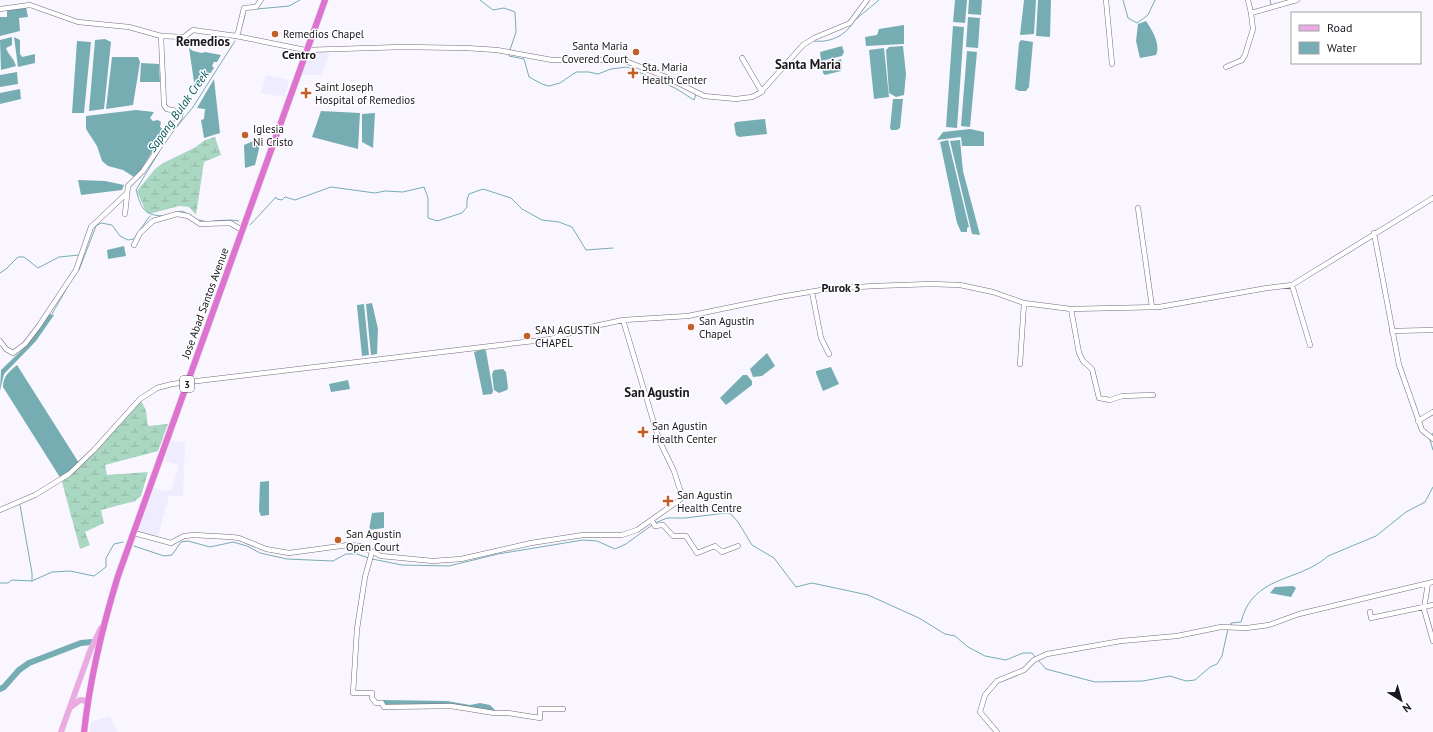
<svg xmlns="http://www.w3.org/2000/svg" width="1433" height="732" viewBox="0 0 1433 732" font-family="'PT Sans',sans-serif">
	<style>
		.commercial { fill: #eeecfe }
		.wetland { fill: url(#wetland-marsh) }
		.water { fill: #76adb3 }
		.lines { fill: none; stroke-linecap: round; stroke-linejoin: round }
		.stream { stroke: #76adb3; stroke-width: 1 }
		.river { stroke: #76adb3; stroke-width: 6 }
		.minor-casing { stroke: #756b7e; stroke-width: 5.5 }
		.major-casing { stroke: #d6d5d6; stroke-width: 6 }
		.highway-casing { stroke: #d6d5d6; stroke-width: 7 }
		.minor { stroke: #fff; stroke-width: 4.5 }
		.major { stroke: #ecaae3; stroke-width: 5.5 }
		.highway { stroke: #df71d0; stroke-width: 6 }
		.poi-dot { fill: #c25e28; stroke: #fff; stroke-width: 1.5 }
		.labels { text-anchor: middle; dominant-baseline: central; stroke-width: 3; stroke-linejoin: round; paint-order: stroke }
		.shield { fill: #fff; stroke: #5f5c62; stroke-width: 1 }
		.shield-label { font-size: 10px; font-weight: bold; fill: #1a161e }
		.poi-label { font-size: 11px; fill: #1a161e; stroke: #fff; text-anchor: start }
		.street-label { font-size: 11px; fill: #1a161e; stroke: #fff }
		.neighbourhood-label { font-size: 12px; font-weight: bold; fill: #1a161e; stroke: #fff }
		.water-label { font-size: 12px; font-style: italic; fill: #00555b; stroke: #fff }
		.quarter-label { font-size: 13px; font-weight: bold; fill: #1a161e; stroke: #fff }
	</style>
	<defs>
		<pattern id="wetland-marsh" width="20" height="14" patternUnits="userSpaceOnUse"><rect width="20" height="14" fill="#aad7c1"/><path d="M1 5h8M5 5V1M11 12h8M15 12V8" fill="none" stroke="#92b8a5"/></pattern>
	</defs>
	<rect width="100%" height="100%" fill="#faf6ff"/>
	<!-- commercial -->
	<path class="commercial" d="M309,51h21l-8,24h-21z
		M266,75l23,5 -4,17 -24,-4z
		M170,440l15,3 -2,53h-14l-12,43 -19,-8 16,-44 6,3 11,1 8,-26 -15,-4z
		M110,716l7,16h-27l1,-10z"/>
	<!-- wetland -->
	<path class="wetland" d="M215,137l6,18 -17,7 -8,53 -7,-8 -10,-1 -30,8 -4,-4 -8,-19 18,-22 8,-6 31,-15 11,-8z
		M141,400l5,11 2,15 20,-2 -10,27 -53,14 2,10 41,-3 -7,24 -6,5 -34,9 3,13 -19,9 5,13 -10,4 -18,-67 20,-17z"/>
	<!-- water -->
	<path class="water" d="M955,0h12l-2,23 -12,-1z
		M969,0h13l-1,15 -13,-1z
		M1024,0h12l-2,34 -14,1z
		M1038,0h13l-1,37 -14,-1z
		M26,7l2,10 -9,1 1,13 -20,5v-19h7v-9z
		M968,17l12,1 -2,30 -12,-1z
		M1146,21c6,9 15,23 10,34l-16,3 -4,-17 2,-17z
		M904,25v19l-38,2 -1,-9 12,-2 2,-6z
		M953,26l11,1 -7,101 -11,-1z
		M12,37v8l-6,3c2,7 7,8 10,18l-15,4 -1,-30z
		M14,37l6,3v14l2,3 13,-3v9l-17,4z
		M105,39l6,3 -7,67 -15,2 6,-71z
		M1021,40l12,2 -4,45 -3,4h-7l-4,-2 4,-46z
		M77,41l14,1 -7,71h-12z
		M842,46l2,6 -2,4 -21,5 -1,-9z
		M903,46l3,28 -2,21 -8,2 -7,-4 -3,-43 3,-3z
		M189,48l4,3 9,2 3,-1 16,3 -4,7h-3l-2,4 2,2 -12,17 -8,-3z
		M884,48l5,49 -15,2 -5,-49z
		M967,51l10,1 -7,75 -9,-1z
		M112,57h26l2,5 -7,43 -27,4z
		M841,59l1,9 -1,3 -16,4 -2,-2 -1,-8z
		M141,63l18,1 1,18h-20z
		M17,72l1,12 -18,3v-12z
		M214,79l6,54 -16,5 -3,-18 3,-1 1,-10 -8,-1z
		M20,89l1,10 -21,5v-11z
		M893,99h10l-3,29 -3,2h-6l-1,-2z
		M136,110l18,2 -4,6 3,3 5,-1 3,2 -1,5 5,4 -26,42 -5,4 -11,-7 -15,-4 -6,-5 -5,-15 -11,-17v-13z
		M321,111l39,2 -2,36 -46,-12z
		M375,113l-2,35 -11,-6v-28z
		M765,119l2,15 -28,3 -3,-2 -2,-11 2,-2z
		M970,129l14,3v14h-22l-1,-9 -24,3 6,-8z
		M262,137l-7,28 -10,3 -1,-23z
		M948,140l21,87 -2,1v4h-6l-4,-9 -17,-81z
		M960,140l3,31 17,64 -8,-1 -22,-93z
		M78,180l27,1 19,4 -2,5 -41,5z
		M124,246l2,10 -18,3 -1,-9z
		M372,303l6,26 -1,25 -6,1 -5,-51z
		M364,304l5,51 -7,1 -5,-50v-1z
		M49,314l5,1 -18,26 -32,33 -4,17 1,-21 27,-26z
		M484,349l2,2 7,40 -1,3 -9,1 -9,-43z
		M767,353l8,13 -13,10 -9,1 -3,-8z
		M17,365l62,98 -18,16 -58,-92c0,-11 6,-15 14,-22z
		M831,367l8,17 -16,7 -7,-18v-2z
		M503,369l3,3 2,16 -1,2 -8,3 -5,-3 -2,-16 2,-4z
		M743,375h4l5,6v4l-26,20 -6,-7z
		M348,380l2,9 -19,3 -2,-8z
		M269,481v34l-8,1 -2,-5 1,-29z
		M384,512v16l-15,2 3,-17z
		M1293,586l3,2 -5,9 -21,-4 5,-6z
		M383,700l64,1 23,4 10,-2 10,2 7,7 -46,-7 -66,1z"/>
	<g class="lines">
		<!-- stream -->
		<path class="stream" d="M480,0l13,10 11,-2 11,4 1,20 -6,18
			M1123,0l5,18 9,5 11,-8 7,-15
			M1270,0l1,5
			M257,9l32,-3 11,-6
			M855,20l24,-20
			M243,22l2,-7
			M814,41c15,2 32,-5 39,-19
			M509,53v3l15,3 5,18 13,7 7,2 11,-3 16,-11h13l9,2 13,-5 16,-2 48,21 19,12 2,-6
			M171,134l22,-27 42,-66
			M159,152l-23,38c5,17 7,25 26,26
			M178,212l4,-1 8,4
			M198,220l6,1
			M213,221l18,-1 8,1
			M250,225l26,-28 1,2 5,1 3,-3 10,3 36,-13 44,6 10,-2 18,1 21,-5 4,11v20l9,3 25,-8 5,-6v-7l2,-6 14,-5 28,9 11,11 20,11 17,2 13,5 14,23 27,-2
			M139,231l11,-15
			M79,270l17,-44 5,-3 11,2 8,11 8,4 6,-1 3,-5
			M0,273l6,-4 12,-12h6l14,11 21,-11 20,-2
			M52,314l16,-28
			M1432,435l1,-2
			M1430,440l3,10
			M20,505l12,68v8
			M655,523l12,-5h18l41,-5 5,1 7,8 14,23 22,13 22,29 16,-4 56,12 51,23 26,16 10,2 13,11 17,9 21,4 17,-7h9l4,5
			M134,546l30,10 8,-1 9,-13 7,-1 22,6 23,-5 14,4 13,7 27,6 46,2 13,-7h11l12,4
			M372,559l30,6 47,1 49,-12 85,-14 14,1 18,8 11,-5 26,-19
			M0,583h8l4,-3 20,1 20,-9 18,-1 24,5 12,-9v-9l8,-14 9,-2
			M1231,625v-2l10,-1c12,-48 57,-39 87,-66l48,-20 30,-24 19,-10 8,-15
			M1038,660l8,9 49,13 48,-1 27,-5 16,5 9,-1 15,-13 7,-3 5,-8 6,-27"/>
		<!-- river -->
		<path class="river" d="M0,689l4,-2 15,-17 10,-7 52,-20 11,-1"/>
		<defs>
			<path id="minor" d="M1106,0l6,64
				M1248,0l3,13 46,-13
				M0,9l30,-4 48,17 51,5 32,9 23,1 9,-7 43,6 69,14 97,-3 64,1 31,2 55,10h71l43,17 38,19 32,3 16,-2 8,-4 43,-48 11,-7 36,-15 17,-23
				M235,36l3,-3 6,-25 12,-1 5,-7
				M742,58l20,34
				M1226,67l16,-7 3,-5 8,-26 -2,-16
				M1138,208l14,99
				M125,214l3,-28 15,-15 37,-54 1,-5 -14,-3 -3,-4 -3,-69
				M1374,233l25,132 23,65 11,9
				M134,245l6,-12 13,-12 24,-7 11,2 12,8 30,-1 12,7
				M1292,285l18,60
				M812,292l9,46 8,16
				M1071,309l8,44 4,8 9,8 7,29 11,2 12,-4 31,-1
				M1392,331l41,-1
				M0,341l6,8 7,4 12,-9 13,-17 38,-57 15,-43 35,-33
				M1020,364l4,-61
				M1418,421l15,-9
				M0,510l35,-15 34,-21 24,-23 47,-52 17,-11 15,-4 379,-45 35,-11 37,-8 65,-4 92,-19 47,-8 47,-3 57,-2 29,1 33,7 31,11 47,6 88,-2 108,-19 25,-3 141,-87
				M652,521l3,5 8,-1 10,11h13l11,17 18,-7 7,6 16,-6
				M134,533l37,10 13,-7 10,-1 37,2 8,1 27,11 23,4 59,-8 12,1 21,10 52,5 28,-2 70,-16 52,-8h39l15,-5 44,-31 1,-3 -8,-25 -15,-31 -36,-120
				M372,552l-7,25 -8,52 -4,64h19v5l4,5h6l2,4 67,-1 43,7h14l32,5v-9h23
				M1428,583l-4,26 9,32
				M1370,612l1,6 62,-13
				M997,732l-17,-20 5,-17 12,-14 27,-11 10,-10 13,-6 74,-13 56,-5 44,-9 26,1 22,-3 30,-11 134,-32"/>
			<path id="major" d="M71,707l9,-7 8,1
				M61,732l29,-81 11,-23"/>
			<path id="highway" d="M84,732c6,-54 18,-104 34,-156l207,-576"/>
		</defs>
		<!-- minor casing -->
		<use href="#minor" class="minor-casing"/>
		<!-- major casing -->
		<use href="#major" class="major-casing"/>
		<!-- highway casing -->
		<use href="#highway" class="highway-casing"/>
		<!-- minor -->
		<use href="#minor" class="minor"/>
		<!-- major -->
		<use href="#major" class="major"/>
		<!-- highway -->
		<use href="#highway" class="highway"/>
	</g>
	<!-- markers -->
	<g class="poi-dot">
		<circle cx="275" cy="34" r="4"/>
		<circle cx="636" cy="52" r="4"/>
		<path d="M631 67h4v4h4v4h-4v4h-4v-4h-4v-4h4z"/>
		<path d="M304 87h4v4h4v4h-4v4h-4v-4h-4v-4h4z"/>
		<circle cx="245" cy="135" r="4"/>
		<circle cx="691" cy="327" r="4"/>
		<circle cx="527" cy="336" r="4"/>
		<path d="M641 426h4v4h4v4h-4v4h-4v-4h-4v-4h4z"/>
		<path d="M666 495h4v4h4v4h-4v4h-4v-4h-4v-4h4z"/>
		<circle cx="338" cy="540" r="4"/>
	</g>
	<g class="labels">
		<!-- shield labels -->
		<rect class="shield" x="180" y="376" width="14" height="16" rx="3"/>
		<g class="shield-label">
			<text x="187" y="384">3</text>
		</g>
		<!-- poi labels -->
		<g class="poi-label">
			<text x="283" y="34">Remedios Chapel</text>
			<text x="628" y="46" text-anchor="end">Santa Maria<tspan x="628" dy="13">Covered Court</tspan></text>
			<text x="642" y="67">Sta. Maria<tspan x="642" dy="13">Health Center</tspan></text>
			<text x="315" y="87">Saint Joseph<tspan x="315" dy="13">Hospital of Remedios</tspan></text>
			<text x="253" y="129">Iglesia<tspan x="253" dy="13">Ni Cristo</tspan></text>
			<text x="699" y="321">San Agustin<tspan x="699" dy="13">Chapel</tspan></text>
			<text x="535" y="330">SAN AGUSTIN<tspan x="535" dy="13">CHAPEL</tspan></text>
			<text x="652" y="426">San Agustin<tspan x="652" dy="13">Health Center</tspan></text>
			<text x="677" y="495">San Agustin<tspan x="677" dy="13">Health Centre</tspan></text>
			<text x="346" y="534">San Agustin<tspan x="346" dy="13">Open Court</tspan></text>
		</g>
		<!-- street labels -->
		<g class="street-label">
			<text transform="translate(205 303) rotate(-70)">Jose Abad Santos Avenue</text>
		</g>
		<!-- neighbourhood labels -->
		<g class="neighbourhood-label">
			<text x="299" y="54">Centro</text>
			<text x="841" y="287">Purok 3</text>
		</g>
		<!-- water labels -->
		<g class="water-label">
			<text transform="translate(178 111) rotate(-55)">Sapang Bulak Creek</text>
		</g>
		<!-- quarter labels -->
		<g class="quarter-label">
			<text x="203" y="41">Remedios</text>
			<text x="808" y="64">Santa Maria</text>
			<text x="657" y="392">San Agustin</text>
		</g>
	</g>
	<!-- legend -->
	<rect x="1291" y="12" width="130" height="52" fill="#ffffff" stroke="#a3a2a5"/>
	<rect x="1299" y="25" width="20" height="6" fill="#ecaae3" stroke="#a3a2a5"/>
	<text x="1327" y="32" font-size="12" fill="#1a161e">Road</text>
	<rect x="1299" y="42" width="20" height="12" fill="#76adb3" stroke="#a3a2a5"/>
	<text x="1327" y="52" font-size="12" fill="#1a161e">Water</text>
	<!-- north arrow -->
	<g transform="translate(1401 700) rotate(143)" stroke="#ffffff" stroke-width="3" paint-order="stroke">
	<path d="M0-3L7 15L0 10L-7 15Z" fill="#1a161e"/>
	<text y="-6" font-size="11" font-weight="bold" text-anchor="middle" fill="#1a161e">N</text>
	</g>
</svg>
